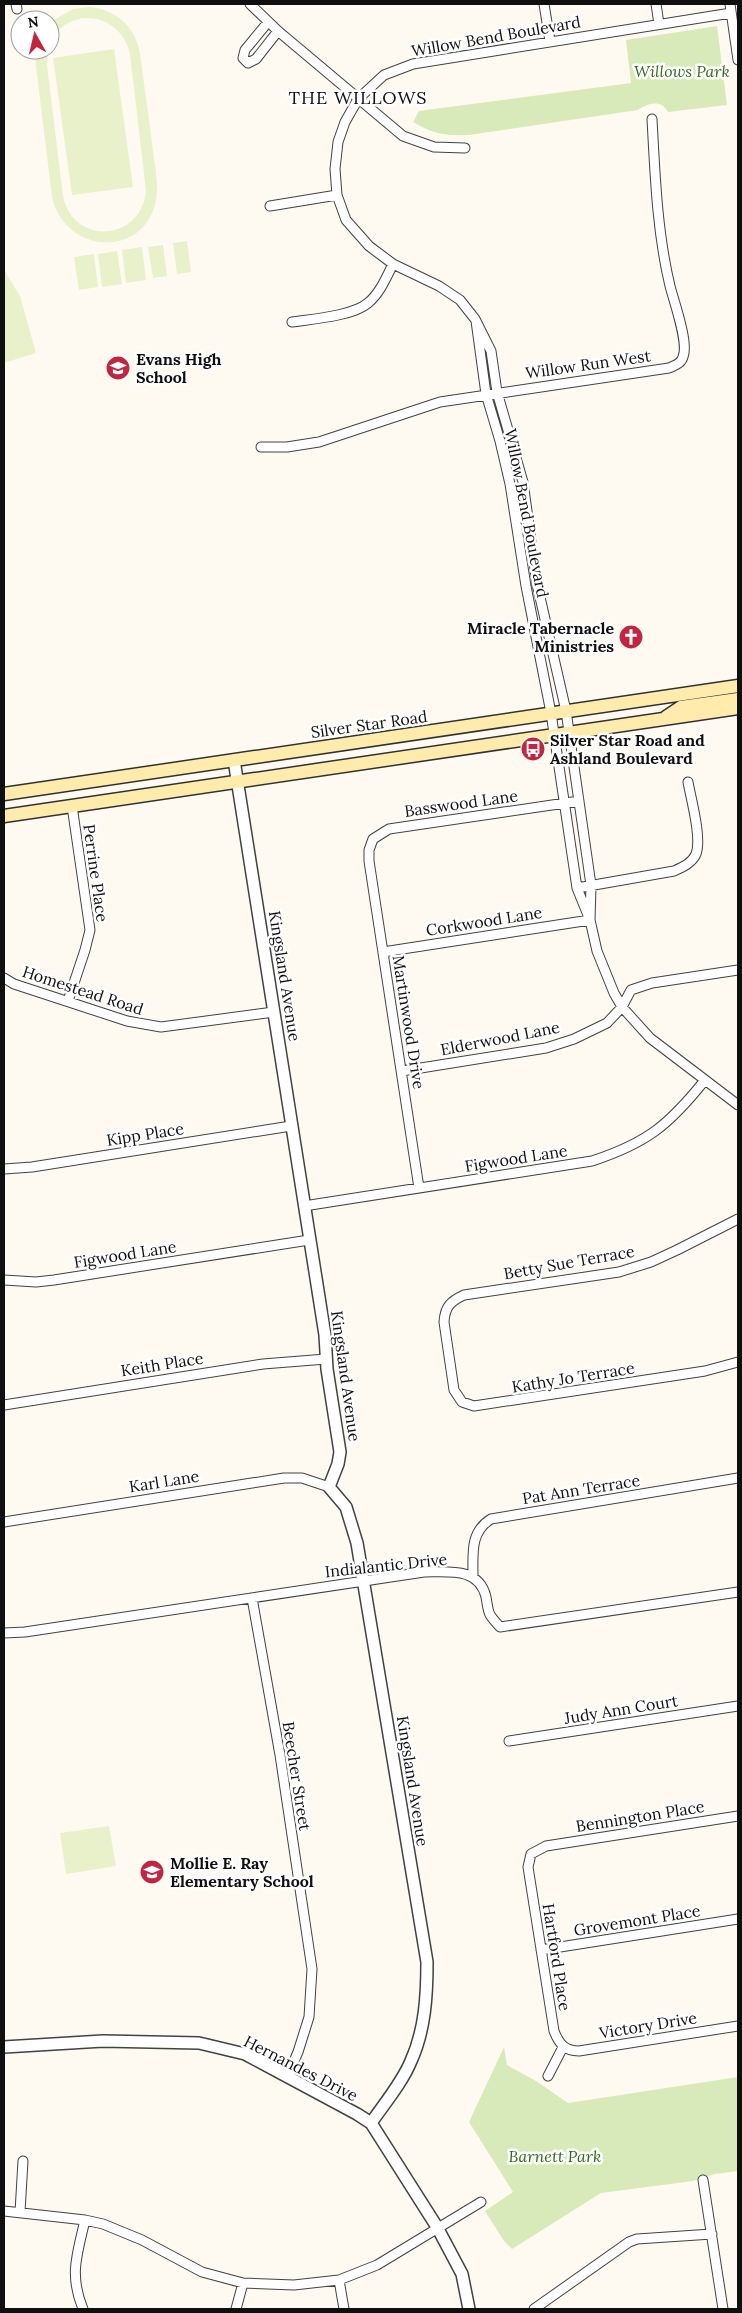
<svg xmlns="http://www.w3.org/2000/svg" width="742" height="2313" viewBox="0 0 742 2313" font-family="Lora,serif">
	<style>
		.green { fill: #d9eaba }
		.pitch { fill: #e9f1cb }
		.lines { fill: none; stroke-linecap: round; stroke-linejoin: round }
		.minor-casing { stroke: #424242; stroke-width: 11 }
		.tertiary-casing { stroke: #424242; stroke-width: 14 }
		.secondary-casing { stroke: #313131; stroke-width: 15 }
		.minor { stroke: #fff; stroke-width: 9 }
		.tertiary { stroke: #fff; stroke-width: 11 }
		.secondary { stroke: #ffecac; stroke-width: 12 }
		.labels { text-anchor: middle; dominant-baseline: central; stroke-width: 5; stroke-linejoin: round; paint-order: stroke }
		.street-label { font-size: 16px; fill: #0f0f0f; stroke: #fff }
		.park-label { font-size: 16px; font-style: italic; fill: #36681e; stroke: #fff }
		.poi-label { font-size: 16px; font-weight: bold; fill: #0f0f0f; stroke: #fff; text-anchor: start }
		.neighbourhood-label { font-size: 18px; letter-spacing: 1px; fill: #0f0f0f; stroke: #fff }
	</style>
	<rect width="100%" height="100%" fill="#fffaf1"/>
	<!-- green -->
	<path class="green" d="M717,26l10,79 -59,7c-7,-13 -20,-9 -30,-2l-169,25c-25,1 -35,-1 -56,-13l6,-11 212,-28 -5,-43z
		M504,2047l3,18 29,16 32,22 170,-26v94l-23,3 -22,7 -92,12 -89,56 -8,-8 -19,-30 28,-19 -44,-70z"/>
	<!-- pitch -->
	<path class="pitch" d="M90,7c26,3 45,19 50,46 4,32 9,65 13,98 2,16 6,33 3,49 -11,59 -91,55 -104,-3l-18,-147h14l-1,15 16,131c10,50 78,46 83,-5l-16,-137c-9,-41 -61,-50 -80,-11v-20l2,-2 21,-12z
		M114,49l19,138 -61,8 -19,-137z
		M187,241l4,31 -14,2 -4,-31z
		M163,245l4,31 -14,2 -5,-31z
		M142,247l4,33 -20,3 -4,-33z
		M117,251l5,33 -20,3 -4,-33z
		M94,254l4,33 -19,3 -5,-33z
		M4,270l16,26 16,57 -32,10z
		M109,1826l7,40 -50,8 -6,-41z"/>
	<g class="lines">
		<defs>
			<path id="minor" d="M16,4l1,5
				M250,4l28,27 125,105 31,11 31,1
				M544,4l6,37
				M656,4l3,20
				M730,4l8,56
				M268,22l-23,28 -2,8 5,5 8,-4 22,-28
				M270,206l67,-11
				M476,321l10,73 14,47 10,43 16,102 25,127 26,175 13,32 7,31 17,42 8,14 28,31 88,67
				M292,322c20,-3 61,-6 76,-19 12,-10 18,-25 25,-39
				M261,447h26l32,-5 121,-40 229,-34c6,-3 12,-4 14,-11 6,-14 -9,-55 -13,-71 -13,-54 -15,-112 -18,-167
				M577,888l97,-17c9,-4 18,-8 22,-17 6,-16 -5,-55 -8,-72
				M590,920l1,-35 -25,-174 -29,-127 -14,-102 -26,-90 -6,-41 -16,-32 -15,-19 -21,-14 -46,-22 -24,-18 -23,-26 -9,-25 -2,-26 3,-27 7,-20 13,-23 26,-24 29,-11 318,-51
				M383,952l207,-32
				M4,978l10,6 113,37 34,6 113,-15
				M68,1001l17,-51 5,-20 -18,-124
				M402,1071l144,-23 28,-9 33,-16 15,-16 9,-17 21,-7 86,-13
				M4,1169l28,-2 259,-41
				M419,1188l-50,-327v-11l4,-11 16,-10 190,-28
				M304,1206l288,-45c55,-18 77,-36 113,-81
				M738,1219l-61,31 -26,12 -32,10 -155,23c-13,6 -19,11 -20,27l10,68 8,12 12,4 231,-35 33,-9
				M4,1280l32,2 18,-2 255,-40
				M4,1405l259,-41 63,-5
				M4,1522l280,-44h18l27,9
				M473,1576c0,-23 -3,-44 18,-57l247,-41
				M252,1598l28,157 32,214 -3,48 -11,35 -10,23
				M4,1633l21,-1 399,-60c24,0 55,-5 62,25 3,17 1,16 14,30l238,-35
				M509,1741l229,-35
				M738,1816l-192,30 -15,8 -3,13 26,164c5,13 11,20 25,20l159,-25
				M541,1950l197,-31
				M548,2076l15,-29
				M703,2180l20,129
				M4,2211l81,9 18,4 39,16 60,32 41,11 51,2 45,-5 38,-15 104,-63
				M20,2212l3,-51
				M339,2280l5,29
				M83,2309c-14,-34 -6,-54 2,-89
				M236,2309l7,-26
				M534,2309l95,-67 8,-3 75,-5"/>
			<path id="tertiary" d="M234,760l91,575 2,34 13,83 -2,12 -9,23 17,20 11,36 70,419c0,34 -2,68 -16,99 -9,22 -27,43 -40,62
				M4,2047l99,-6 96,2 46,11 112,60 14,9 66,104 25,47 7,35"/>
			<path id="secondary" d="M666,717l15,-10 57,-8
				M4,794l734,-108
				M4,816l734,-108"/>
		</defs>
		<!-- minor casing -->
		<use href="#minor" class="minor-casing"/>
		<!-- tertiary casing -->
		<use href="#tertiary" class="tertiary-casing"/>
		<!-- secondary casing -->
		<use href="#secondary" class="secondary-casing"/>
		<!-- minor -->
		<use href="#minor" class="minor"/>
		<!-- tertiary -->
		<use href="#tertiary" class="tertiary"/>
		<!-- secondary -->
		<use href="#secondary" class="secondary"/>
	</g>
	<!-- icons -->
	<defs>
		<symbol id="school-disc" viewBox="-11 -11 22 22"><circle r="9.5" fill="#c1253f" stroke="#fff"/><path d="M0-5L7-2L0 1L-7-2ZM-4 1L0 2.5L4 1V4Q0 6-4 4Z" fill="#fff"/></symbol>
		<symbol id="church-disc" viewBox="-11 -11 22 22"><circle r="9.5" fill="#c1253f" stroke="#fff"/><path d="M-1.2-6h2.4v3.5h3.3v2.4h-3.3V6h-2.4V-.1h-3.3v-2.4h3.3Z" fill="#fff"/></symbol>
		<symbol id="bus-disc" viewBox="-11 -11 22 22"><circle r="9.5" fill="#c1253f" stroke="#fff"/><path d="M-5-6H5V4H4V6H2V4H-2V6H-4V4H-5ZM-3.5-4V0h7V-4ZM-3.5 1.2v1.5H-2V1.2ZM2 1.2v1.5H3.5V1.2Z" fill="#fff"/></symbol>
	</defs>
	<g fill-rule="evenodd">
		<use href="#school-disc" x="104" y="354" width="28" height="28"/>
		<use href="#church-disc" x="617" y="623" width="28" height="28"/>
		<use href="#bus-disc" x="519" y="735" width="28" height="28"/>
		<use href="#school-disc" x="138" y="1858" width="28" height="28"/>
	</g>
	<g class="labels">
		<!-- street labels -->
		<g class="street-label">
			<text transform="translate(496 36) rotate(-10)">Willow Bend Boulevard</text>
			<text transform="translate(588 364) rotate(-8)">Willow Run West</text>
			<text transform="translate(527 513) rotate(79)">Willow Bend Boulevard</text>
			<text transform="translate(369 724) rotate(-8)">Silver Star Road</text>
			<text transform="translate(461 803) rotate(-8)">Basswood Lane</text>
			<text transform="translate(96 873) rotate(82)">Perrine Place</text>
			<text transform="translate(484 921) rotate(-9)">Corkwood Lane</text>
			<text transform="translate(285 976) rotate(81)">Kingsland Avenue</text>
			<text transform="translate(83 990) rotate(18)">Homestead Road</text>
			<text transform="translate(409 1022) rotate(81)">Martinwood Drive</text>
			<text transform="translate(500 1038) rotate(-11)">Elderwood Lane</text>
			<text transform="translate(145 1134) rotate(-9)">Kipp Place</text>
			<text transform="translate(516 1158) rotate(-9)">Figwood Lane</text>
			<text transform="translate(125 1254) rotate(-9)">Figwood Lane</text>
			<text transform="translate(569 1262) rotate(-10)">Betty Sue Terrace</text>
			<text transform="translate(162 1364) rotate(-9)">Keith Place</text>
			<text transform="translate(346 1376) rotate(82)">Kingsland Avenue</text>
			<text transform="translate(573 1377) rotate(-9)">Kathy Jo Terrace</text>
			<text transform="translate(164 1481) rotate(-9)">Karl Lane</text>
			<text transform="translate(581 1489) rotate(-9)">Pat Ann Terrace</text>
			<text transform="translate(386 1565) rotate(-6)">Indialantic Drive</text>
			<text transform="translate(621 1709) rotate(-9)">Judy Ann Court</text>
			<text transform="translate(297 1776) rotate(81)">Beecher Street</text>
			<text transform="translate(413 1781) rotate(81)">Kingsland Avenue</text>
			<text transform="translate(640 1816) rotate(-9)">Bennington Place</text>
			<text transform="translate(637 1920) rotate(-9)">Grovemont Place</text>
			<text transform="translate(557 1957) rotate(81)">Hartford Place</text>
			<text transform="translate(648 2025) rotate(-9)">Victory Drive</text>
			<text transform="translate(301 2068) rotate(27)">Hernandes Drive</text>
		</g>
		<!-- park labels -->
		<g class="park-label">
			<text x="682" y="71">Willows Park</text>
			<text x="555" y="2156">Barnett Park</text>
		</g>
		<!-- poi labels -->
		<g class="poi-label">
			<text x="136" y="359">Evans High<tspan x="136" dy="18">School</tspan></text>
			<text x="614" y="628" text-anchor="end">Miracle Tabernacle<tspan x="614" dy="18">Ministries</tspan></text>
			<text x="550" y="740">Silver Star Road and<tspan x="550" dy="18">Ashland Boulevard</tspan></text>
			<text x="170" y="1863">Mollie E. Ray<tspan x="170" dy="18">Elementary School</tspan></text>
		</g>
		<!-- neighbourhood labels -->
		<g class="neighbourhood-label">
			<text x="358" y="97">THE WILLOWS</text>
		</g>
	</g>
	<!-- border -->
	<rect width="742" height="2313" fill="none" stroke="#0f0f0f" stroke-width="10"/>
	<!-- north arrow -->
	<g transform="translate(35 35) rotate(352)"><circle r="24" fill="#ffffff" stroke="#9f9f9f"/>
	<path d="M0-4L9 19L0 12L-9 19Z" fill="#c1253f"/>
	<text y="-8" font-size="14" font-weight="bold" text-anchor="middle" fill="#0f0f0f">N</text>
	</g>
</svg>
